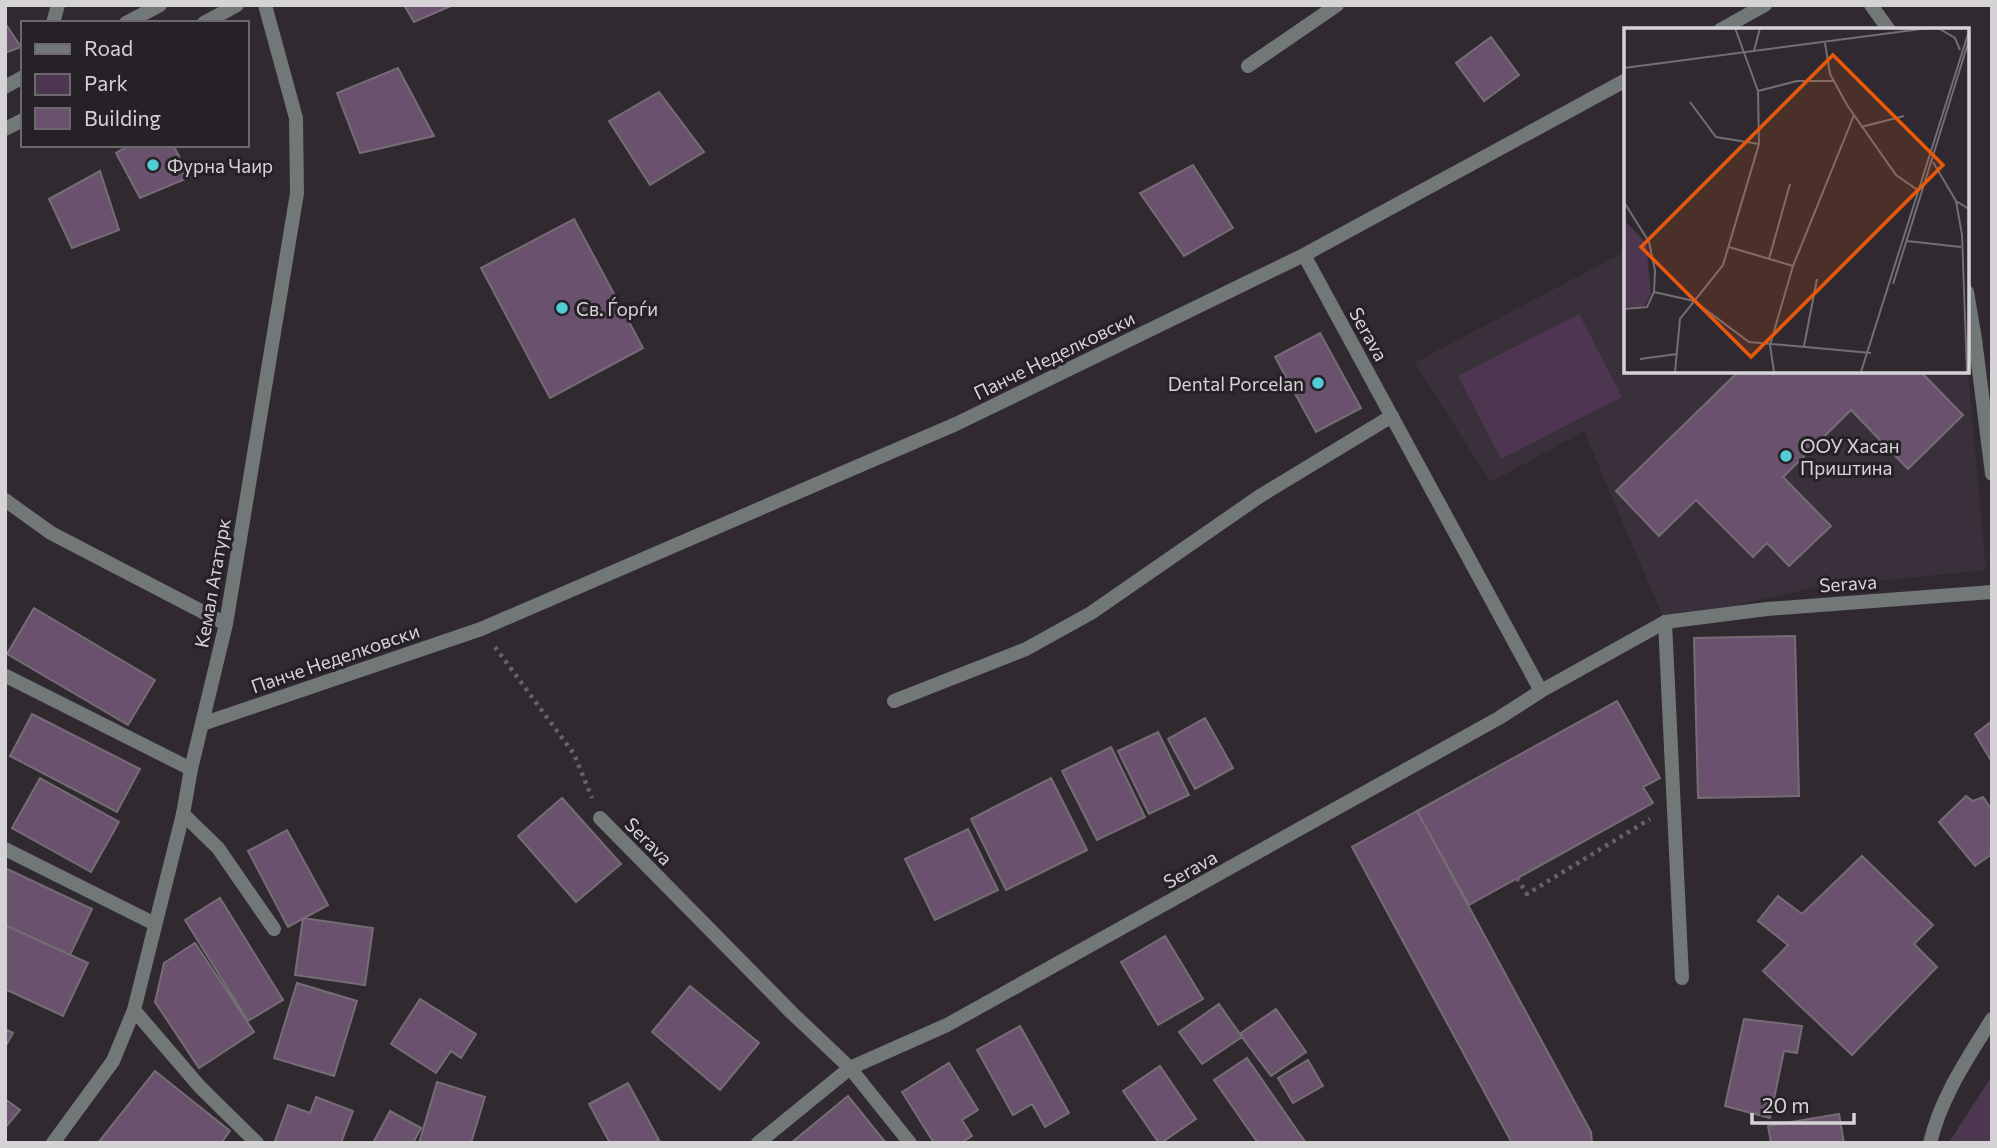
<svg xmlns="http://www.w3.org/2000/svg" width="1997" height="1148" viewBox="0 0 1997 1148" font-family="Commissioner,sans-serif">
	<style>
		.built { fill: #3a303b }
		.green { fill: #4d3650 }
		.building { fill: #6a516d; stroke: #746d74; stroke-width: 2 }
		.lines { fill: none; stroke-linecap: round; stroke-linejoin: round }
		.path { stroke: #676267; stroke-width: 4.5; stroke-dasharray: 3.5 5; stroke-linecap: butt }
		.service { stroke: #727777; stroke-width: 14 }
		.minor { stroke: #727777; stroke-width: 14 }
		.tertiary { stroke: #727777; stroke-width: 14 }
		.poi-dot { fill: #52ccd5; stroke: #262126; stroke-width: 2.5 }
		.labels { text-anchor: middle; dominant-baseline: central; stroke-width: 6; stroke-linejoin: round; paint-order: stroke }
		.poi-label { font-size: 19px; fill: #d6d3d7; stroke: #262126; text-anchor: start }
		.street-label { font-size: 19px; fill: #d6d3d7; stroke: #262126 }
		.inset-road { fill: none; stroke: #726e73; stroke-width: 2 }
		.view { fill: #e8590c; fill-opacity: 0.15; stroke: #e8590c; stroke-width: 3.5 }
		.inset-edge { fill: none; stroke: #d6d3d7; stroke-width: 3.5 }
	</style>
	<rect width="100%" height="100%" fill="#302a30"/>
	<!-- built -->
	<path class="built" d="M1626,251v120h341v-11l19,210 -170,17 -151,35 -81,-191 -93,51 -77,-119z"/>
	<!-- green -->
	<path class="green" d="M1579,314l43,83 -121,62 -43,-83z
		M1992,1076v67h-41v-4z"/>
	<!-- building -->
	<path class="building" d="M404,5h49l-39,17z
		M5,23l16,24 -16,6z
		M1491,37l28,38 -35,26 -28,-38z
		M398,68l36,68 -74,17 -23,-60z
		M659,92l45,60 -54,33 -41,-64z
		M130,145h43l17,32 -50,21 -24,-45z
		M1193,165l40,63 -49,28 -44,-63z
		M100,171l19,59 -47,18 -23,-49z
		M574,219l69,129 -93,50 -69,-130z
		M1320,333l41,75 -45,24 -41,-75z
		M1739,371h181l43,44 -55,54 -57,-59 -68,67 48,49 -42,40 -22,-23 -14,14 -57,-57 -37,36 -43,-45z
		M34,608l121,72 -27,45 -121,-71z
		M1795,636l4,160 -101,2 -4,-160z
		M1617,701l43,77 -17,9 10,16 -184,102 -52,-94z
		M32,714l108,55 -23,43 -107,-56z
		M1205,718l28,50 -38,21 -27,-50z
		M1992,721v41l-17,-28z
		M1158,732l31,63 -40,19 -31,-63z
		M1111,747l34,70 -48,23 -35,-69z
		M40,778l79,44 -28,50 -79,-44z
		M1051,778l36,72 -81,40 -35,-71z
		M1966,796l7,5 10,-4 9,13v44l-17,12 -36,-44z
		M562,798l59,66 -45,38 -58,-66z
		M1417,811l174,321 1,11h-80l-160,-296z
		M968,829l30,61 -63,30 -30,-61z
		M287,830l41,75 -40,22 -40,-76z
		M1862,856l71,69 -19,19 23,23 -85,88 -89,-84 25,-26 -30,-24 20,-25 24,18z
		M5,868l87,41 -22,46 -65,-30z
		M220,898l63,102 -35,21 -63,-101z
		M303,918l70,10 -8,57 -70,-10z
		M5,925l83,38 -25,53 -58,-27z
		M1165,936l38,63 -45,26 -37,-63z
		M195,943l59,89 -55,36 -44,-66 9,-39z
		M297,983l60,18 -23,75 -60,-18z
		M690,986l69,57 -39,47 -68,-58z
		M420,999l56,35 -15,24 -10,-7 -15,22 -45,-29z
		M1219,1004l23,33 -40,27 -23,-32z
		M1276,1009l30,43 -35,24 -29,-39 -1,-4z
		M1744,1019l58,7 -5,27 -13,-2 -14,67 -45,-12z
		M1020,1026l49,87 -24,14 -13,-23 -19,11 -36,-65z
		M5,1029l8,4 -8,14z
		M1247,1058l59,85h-48l-44,-63z
		M1308,1060l15,26 -30,17 -15,-25z
		M949,1063l29,47 -16,10 10,16 -11,7h-27l-32,-51z
		M1160,1066l36,53 -35,24h-2l-36,-52z
		M155,1071l75,60 -9,12h-123z
		M437,1082l48,15 -14,46h-52z
		M628,1083l31,57 -6,3h-43l-21,-39z
		M848,1096l38,47h-95z
		M316,1097l37,14 -12,32h-62l-4,-2 13,-36 22,8z
		M5,1099l15,11 -15,18z
		M390,1111l31,17 -8,15h-40z
		M1839,1114l5,29h-73l-3,-17z"/>
	<g class="lines">
		<!-- path -->
		<path class="path" d="M495,647l79,107 18,44
			M1517,878l10,16 123,-75"/>
		<!-- service -->
		<path class="service" d="M1665,622l17,356
			M6,676l185,93
			M183,814l35,34 56,81
			M600,818l192,195 58,55
			M5,849l150,75"/>
		<!-- minor -->
		<path class="minor" d="M1871,5l18,25
			M53,23l5,-18
			M1720,30l45,-25
			M1248,66l89,-61
			M1304,255l237,436
			M1967,292l8,47 17,135
			M5,500l46,33 175,91
			M894,701l132,-52 65,-36 169,-117 132,-80
			M202,724l279,-95 475,-205 348,-169 322,-175
			M134,1010l66,77 57,56
			M850,1068l60,75
			M53,1143l60,-82 21,-51 49,-196 8,-45 35,-145 71,-431 -1,-75 -31,-113
			M758,1143l92,-75 97,-43 552,-307 42,-27 124,-69 102,-13 225,-17
			M1930,1143c11,-46 37,-84 62,-124"/>
		<!-- tertiary -->
		<path class="tertiary" d="M126,23l34,-18
			M204,23l33,-18
			M5,87l18,-10
			M5,129l18,-9"/>
	</g>
	<!-- markers -->
	<g class="poi-dot">
		<circle cx="153" cy="165" r="7"/>
		<circle cx="562" cy="308" r="7"/>
		<circle cx="1318" cy="383" r="7"/>
		<circle cx="1786" cy="456" r="7"/>
	</g>
	<g class="labels">
		<!-- poi labels -->
		<g class="poi-label">
			<text x="167" y="165">Фурна Чаир</text>
			<text x="576" y="308">Св. Ѓорѓи</text>
			<text x="1304" y="383" text-anchor="end">Dental Porcelan</text>
			<text x="1800" y="445">ООУ Хасан<tspan x="1800" dy="22">Приштина</tspan></text>
		</g>
		<!-- street labels -->
		<g class="street-label">
			<text transform="translate(1369 334) rotate(61)">Serava</text>
			<text transform="translate(1054 355) rotate(-26)">Панче Неделковски</text>
			<text transform="translate(212 583) rotate(-80)">Кемал Ататурк</text>
			<text transform="translate(1848 583) rotate(-4)">Serava</text>
			<text transform="translate(335 658) rotate(-19)">Панче Неделковски</text>
			<text transform="translate(649 841) rotate(45)">Serava</text>
			<text transform="translate(1190 869) rotate(-29)">Serava</text>
		</g>
	</g>
	<!-- overview -->
	<g transform="translate(1624 28)">
		<rect width="345" height="345" fill="#302a30"/>
		<path d="M0,192l22,23 5,51 -7,12 -20,2z" fill="#4d3650"/>
		<path class="inset-road" d="M314,0l17,10 5,12M201,15l5,31 17,31 49,70 23,16M130,23l6,-23M0,40l305,-40M134,63l39,-10h36M66,74l26,35 43,7M237,99l43,-11M309,134l23,39 13,8M332,173l6,34 5,137M0,174l25,40 6,28 -1,22 -7,15 -23,2M283,213l54,6M105,219l64,19M145,231l21,-75M269,256l76,-244M30,264l40,9 55,41 122,11M180,318l13,-67M16,331l37,-5M51,344l5,-53 43,-54 36,-121 -1,-53 -23,-63M150,344l-4,-27 23,-79 61,-151M237,344l108,-341"/>
		<path class="view" d="M209,27l110,110 -192,192 -110,-110z"/>
		<rect width="345" height="345" class="inset-edge"/>
	</g>
	<!-- border -->
	<rect width="1997" height="1148" fill="none" stroke="#d6d3d7" stroke-width="14"/>
	<!-- legend -->
	<rect x="21" y="21" width="228" height="126" fill="#262126" stroke="#6c686d" stroke-width="2"/>
	<rect x="35" y="44" width="35" height="10" fill="#727777" stroke="#6c686d" stroke-width="2"/>
	<text x="84" y="56" font-size="21" fill="#d6d3d7">Road</text>
	<rect x="35" y="74" width="35" height="21" fill="#4d3650" stroke="#6c686d" stroke-width="2"/>
	<text x="84" y="91" font-size="21" fill="#d6d3d7">Park</text>
	<rect x="35" y="108" width="35" height="21" fill="#6a516d" stroke="#6c686d" stroke-width="2"/>
	<text x="84" y="126" font-size="21" fill="#d6d3d7">Building</text>
	<!-- scale -->
	<path d="M1752 1113v10h102v-10" fill="none" stroke="#d6d3d7" stroke-width="3.5"/>
	<text x="1762" y="1113" font-size="21" fill="#d6d3d7" stroke="#262126" stroke-width="5" paint-order="stroke">20 m</text>
</svg>
